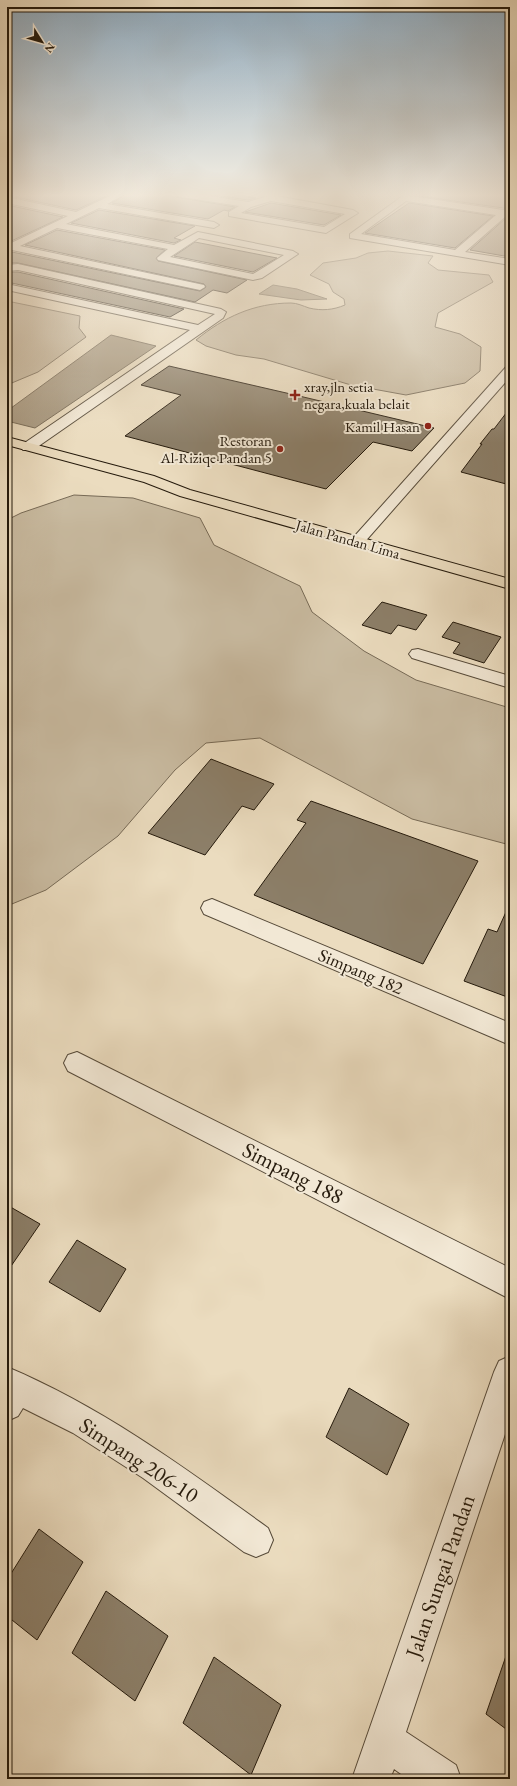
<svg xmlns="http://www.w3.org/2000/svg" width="517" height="1786" viewBox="0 0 517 1786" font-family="'EB Garamond',serif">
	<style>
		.green { fill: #c9bba1; stroke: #776a56 }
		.water { fill: #a89a82; stroke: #746753 }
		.building { fill: #8c7f69; stroke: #251a0c }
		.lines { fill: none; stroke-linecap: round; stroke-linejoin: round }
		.minor-casing { stroke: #564a39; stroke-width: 2 }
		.major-casing { stroke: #251a0c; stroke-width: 2 }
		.minor { fill: #f2e8d5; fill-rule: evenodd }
		.major { fill: #ebdcbf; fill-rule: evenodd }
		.poi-dot { fill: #8f2418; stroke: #f2e8d5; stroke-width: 1.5 }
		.labels { text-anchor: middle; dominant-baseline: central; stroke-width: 4; stroke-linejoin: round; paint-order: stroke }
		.far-poi-label { font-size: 15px; fill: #251a0c; stroke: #f2e8d5; text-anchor: end }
		.far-street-label { font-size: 15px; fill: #251a0c; stroke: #f2e8d5 }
		.street-label { font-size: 18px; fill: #251a0c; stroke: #f2e8d5 }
		.near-street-label { font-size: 22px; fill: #251a0c; stroke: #f2e8d5 }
	</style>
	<rect width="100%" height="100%" fill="#ebdcbf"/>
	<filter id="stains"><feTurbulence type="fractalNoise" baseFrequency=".005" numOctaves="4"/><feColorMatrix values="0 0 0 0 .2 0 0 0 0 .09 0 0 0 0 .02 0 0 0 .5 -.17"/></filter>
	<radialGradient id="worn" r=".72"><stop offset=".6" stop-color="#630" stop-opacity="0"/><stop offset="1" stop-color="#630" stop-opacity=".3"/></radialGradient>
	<!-- green -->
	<path class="green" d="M388,251l45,5 -5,7 10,7 51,5 4,7 -55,31 -3,14 25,7 21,13 -1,24 -15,12 -59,12 -55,-10 -87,-26 -28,-4 -30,-9 -10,-6c28,-23 58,-37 95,-37 6,0 12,3 18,5 13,3 24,2 36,-3l-1,-6 -11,-7 -4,-8 -19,-9 13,-12 33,-5 12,-5z
		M7,301l73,15 -1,12 7,9 -48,35 -31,13z
		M74,495l59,3 67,20 14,27 86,41 12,26 52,39 52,29 94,28v137l-98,-26 -152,-81 -54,5 -31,27 -57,66 -72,54 -39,16v-386l14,-7z"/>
	<!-- water -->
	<path class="water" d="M273,285l24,4 30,10 -26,1 -42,-6z
		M111,335l45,11 -121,82 -28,-7v-10z"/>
	<!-- building -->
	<path class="building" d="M26,193h87l-37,17 -61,-13z
		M128,193h43l5,4 59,10 -7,4 -4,-1 -16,9 -96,-16z
		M200,193h54l-6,4 8,1 -8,2z
		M423,193h87v16l-91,-13z
		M271,203l70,12 -17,10 -79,-13z
		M409,203l84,13 -38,32 -90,-15z
		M7,205l56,12 -56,26z
		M99,210l96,16 -21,12 7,2 -7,3 -103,-20z
		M506,218h4v39l-40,-7z
		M57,230l108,20 -9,8 2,3 89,19 -20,13 -14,-3 -18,12 -177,-39h-11v-10l5,-1 188,39 6,-4 -2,-3 -179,-39z
		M195,242l82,16 -24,14 -79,-16z
		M7,272h11l166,37 -14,8 -163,-35z
		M169,366l126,29 139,33 -22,23 -39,-9 -47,47 -201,-53 56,-41 -40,-10z
		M510,408v77l-49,-13 21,-28h-2l12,-15h2z
		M382,602l45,13 -11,15 -18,-5 -7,9 -29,-9z
		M453,622l48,15 -17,26 -31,-10 7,-10 -18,-6z
		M211,759l63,25 -20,26 -12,-4 -37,49 -57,-22z
		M311,801l167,60 -55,103 -169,-69 52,-72 -9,-3z
		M510,903v95l-46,-17 24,-52 9,3z
		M7,1205l33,19 -33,48z
		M77,1240l49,29 -26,43 -51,-30z
		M349,1388l60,36 -22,51 -61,-38z
		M39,1529l44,33 -46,78 -30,-24v-36z
		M106,1591l62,45 -33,65 -63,-48z
		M507,1653l3,1v78l-24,-18z
		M214,1657l67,48 -30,70 -68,-52z"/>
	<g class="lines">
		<defs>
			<path id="minor" d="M116,193h11l-20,11 107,18 5,3 -5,3 -115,-20 -33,16 108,21 24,-13 95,19 5,3 -36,24 -9,2 -95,-20 -1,-2 11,-9 -111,-21 -37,18 184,39 1,2 -5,3 -188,-40 -5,2v-7l61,-29 -61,-13v-6l69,15zM199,238l85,17 -31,19 -83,-17z
				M172,193h19l57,9 23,-7 82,15 5,3 -32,20 -97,-17v-4l10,-6 -63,-10zM271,201l74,13 -21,13 -83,-14 10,-6z
				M404,195l106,16v6l-4,-1 -41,36 45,7v6l-160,-27v-4zM406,201l90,14 -41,35 -94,-16z
				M18,264l203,45 5,3 -3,6 -190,132h-10l-2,-3 2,-3 167,-114 -183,-40v-6l191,41 17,-11 -197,-44 -11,1v-6z
				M510,366v11l-148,168h-10l-3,-3 3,-3 154,-172z
				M418,649l92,27v12l-98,-30 -3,-4 3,-4z
				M212,899l298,124v22l-306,-131 -3,-6 3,-6z
				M77,1052l433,216v31l-442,-228 -4,-8 4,-8z
				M510,1356v63l-104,313 50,33 5,14h-53l-14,-10 -4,10h-38l142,-407 5,-11z
				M7,1367c95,40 178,101 261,161l5,12 -5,12 -12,5 -12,-5 -101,-74 -70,-45 -50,-25 -5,8 -11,5z"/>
			<path id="major" d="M7,437l147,39 36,14 320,89v10l-330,-93 -36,-14 -137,-37z"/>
		</defs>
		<!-- minor casing -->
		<use href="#minor" class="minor-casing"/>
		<!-- major casing -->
		<use href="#major" class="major-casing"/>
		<!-- minor -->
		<use href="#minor" class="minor"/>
		<!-- major -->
		<use href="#major" class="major"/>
	</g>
	<!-- sky -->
	<linearGradient id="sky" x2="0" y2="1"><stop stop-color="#8eaabf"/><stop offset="0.44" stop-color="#f6efe2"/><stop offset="1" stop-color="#f6efe2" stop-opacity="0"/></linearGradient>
	<rect width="517" height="443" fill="url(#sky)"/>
	<!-- markers -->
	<g class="poi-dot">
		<path d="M293 389h4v4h4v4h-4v4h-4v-4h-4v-4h4z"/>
		<circle cx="428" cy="426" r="4"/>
		<circle cx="280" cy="449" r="4"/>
	</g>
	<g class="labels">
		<!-- far-poi labels -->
		<g class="far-poi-label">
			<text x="304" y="386" text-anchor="start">xray,jln setia<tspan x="304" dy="17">negara,kuala belait</tspan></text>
			<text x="420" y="426">Kamil Hasan</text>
			<text x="272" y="440">Restoran<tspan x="272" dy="17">Al-Riziqe Pandan 5</tspan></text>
		</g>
		<!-- far-street labels -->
		<g class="far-street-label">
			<text transform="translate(348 539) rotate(16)">Jalan Pandan Lima</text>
		</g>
		<!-- street labels -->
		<g class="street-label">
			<text transform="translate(361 971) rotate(23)">Simpang 182</text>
		</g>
		<!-- near-street labels -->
		<g class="near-street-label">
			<text transform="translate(293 1173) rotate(27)">Simpang 188</text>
			<text transform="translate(139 1460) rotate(33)">Simpang 206-10</text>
			<text transform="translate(440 1576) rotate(-71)">Jalan Sungai Pandan</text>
		</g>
	</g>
	<!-- margin -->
	<rect width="517" height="1786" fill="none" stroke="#ebdcbf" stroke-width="24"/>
	<rect x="8" y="8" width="501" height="1770" fill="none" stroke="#251a0c" stroke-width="2"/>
	<rect x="12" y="12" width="493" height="1762" fill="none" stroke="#251a0c"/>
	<!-- north arrow -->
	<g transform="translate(42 42) rotate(127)" stroke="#f2e8d5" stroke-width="3" paint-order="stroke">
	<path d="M0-3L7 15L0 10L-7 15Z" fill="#251a0c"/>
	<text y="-6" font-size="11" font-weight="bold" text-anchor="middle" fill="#251a0c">N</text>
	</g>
	<rect width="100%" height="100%" filter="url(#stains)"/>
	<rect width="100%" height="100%" fill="url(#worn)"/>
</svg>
